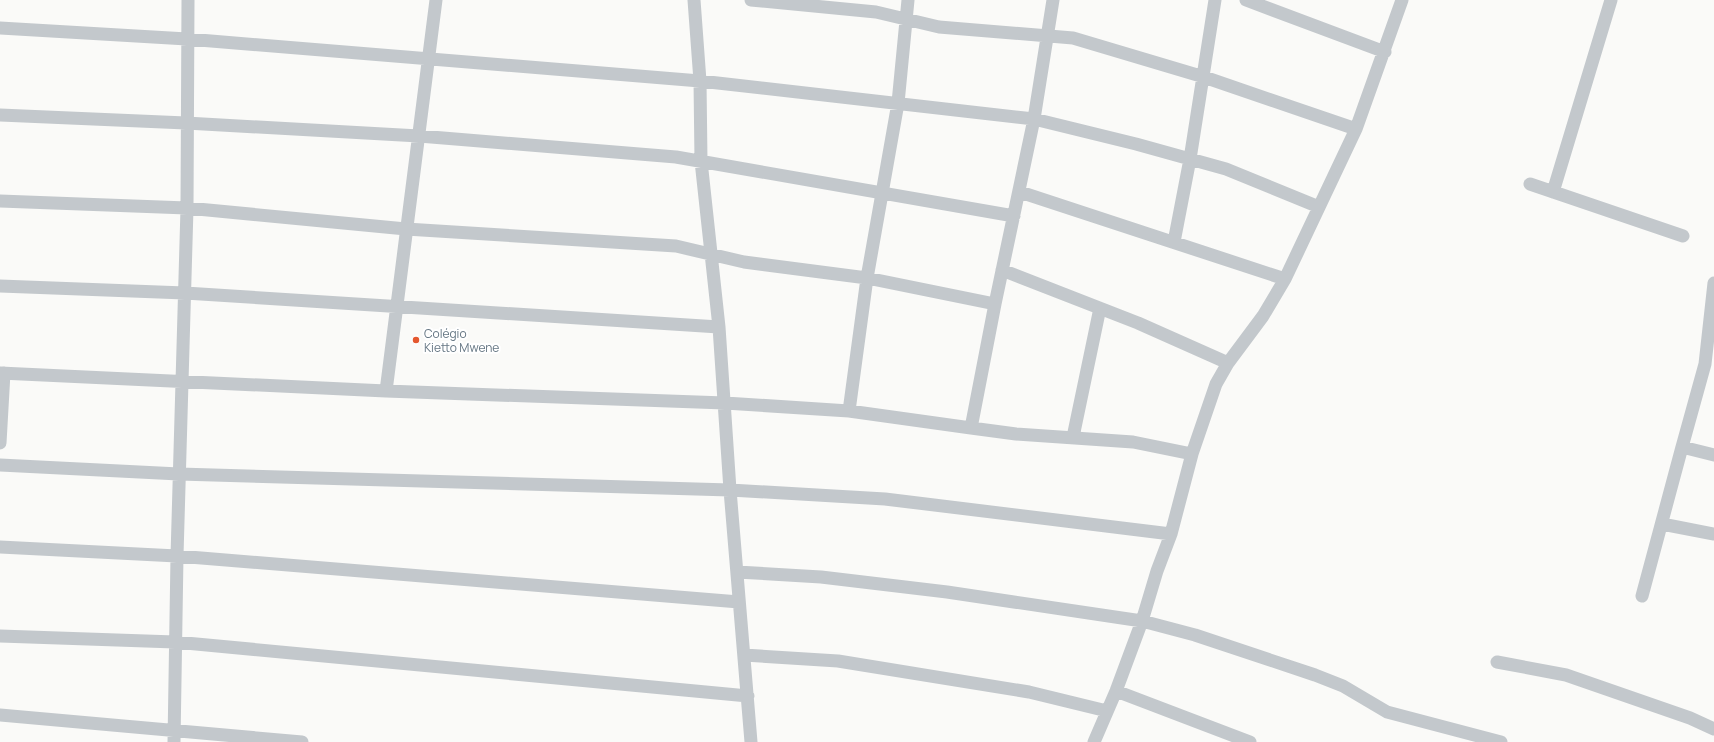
<svg xmlns="http://www.w3.org/2000/svg" width="1714" height="742" viewBox="0 0 1714 742" font-family="Manrope,sans-serif">
	<style>
		.lines { fill: none; stroke-linecap: round; stroke-linejoin: round }
		.street { stroke: #c3c8cc; stroke-width: 13 }
		.poi-dot { fill: #e4572e; stroke: #fff; stroke-width: 1.5 }
		.labels { text-anchor: middle; dominant-baseline: central; stroke-width: 4; stroke-linejoin: round; paint-order: stroke }
		.poi-label { font-size: 12px; fill: #657683; stroke: #fff; text-anchor: start }
	</style>
	<rect width="100%" height="100%" fill="#fafaf8"/>
	<g class="lines">
		<!-- street -->
		<path class="street" d="M694,0l6,81 1,80 18,166 11,163 21,252
			M751,0l125,12 63,15 134,11 131,39 152,52
			M1246,0l139,52
			M0,28l187,11 513,42 334,38 102,25 90,25 93,38
			M0,115l186,8 233,13 257,21 338,59
			M1530,184l153,52
			M1020,192l265,87
			M1553,192l58,-192
			M0,201l187,7 219,21 270,17 68,16 123,16 128,26
			M1174,242l16,-83 25,-159
			M1002,270l136,53 90,40
			M1714,283l-9,81 -23,83 32,8
			M0,286l185,7 534,34
			M0,373l386,18 339,12 124,8 122,17 24,-124 39,-185 19,-119
			M386,391l50,-391
			M849,411l18,-133 31,-175 10,-103
			M971,428l45,6 117,8 59,12
			M1073,437l27,-129
			M0,443l4,-70
			M0,465l179,9 551,16 155,9 286,35
			M1662,524l52,10
			M0,547l177,9 562,46
			M737,572l84,5 126,15 195,29 53,14 120,40 28,11 44,26 114,30
			M1642,596l40,-149
			M0,636l175,6 573,54
			M744,655l94,6 191,31 78,19
			M1497,662l69,13 124,43 24,11
			M1116,691l134,51
			M0,715l302,27
			M174,742l3,-186 10,-348 1,-208
			M1094,742l22,-51 26,-70 15,-50 14,-37 21,-80 24,-70 12,-21 35,-47 22,-37 71,-150 46,-129"/>
	</g>
	<!-- markers -->
	<circle class="poi-dot" cx="416" cy="340" r="4"/>
	<g class="labels">
		<!-- poi labels -->
		<g class="poi-label">
			<text x="424" y="333">Colégio<tspan x="424" dy="14">Kietto Mwene</tspan></text>
		</g>
	</g>
</svg>
